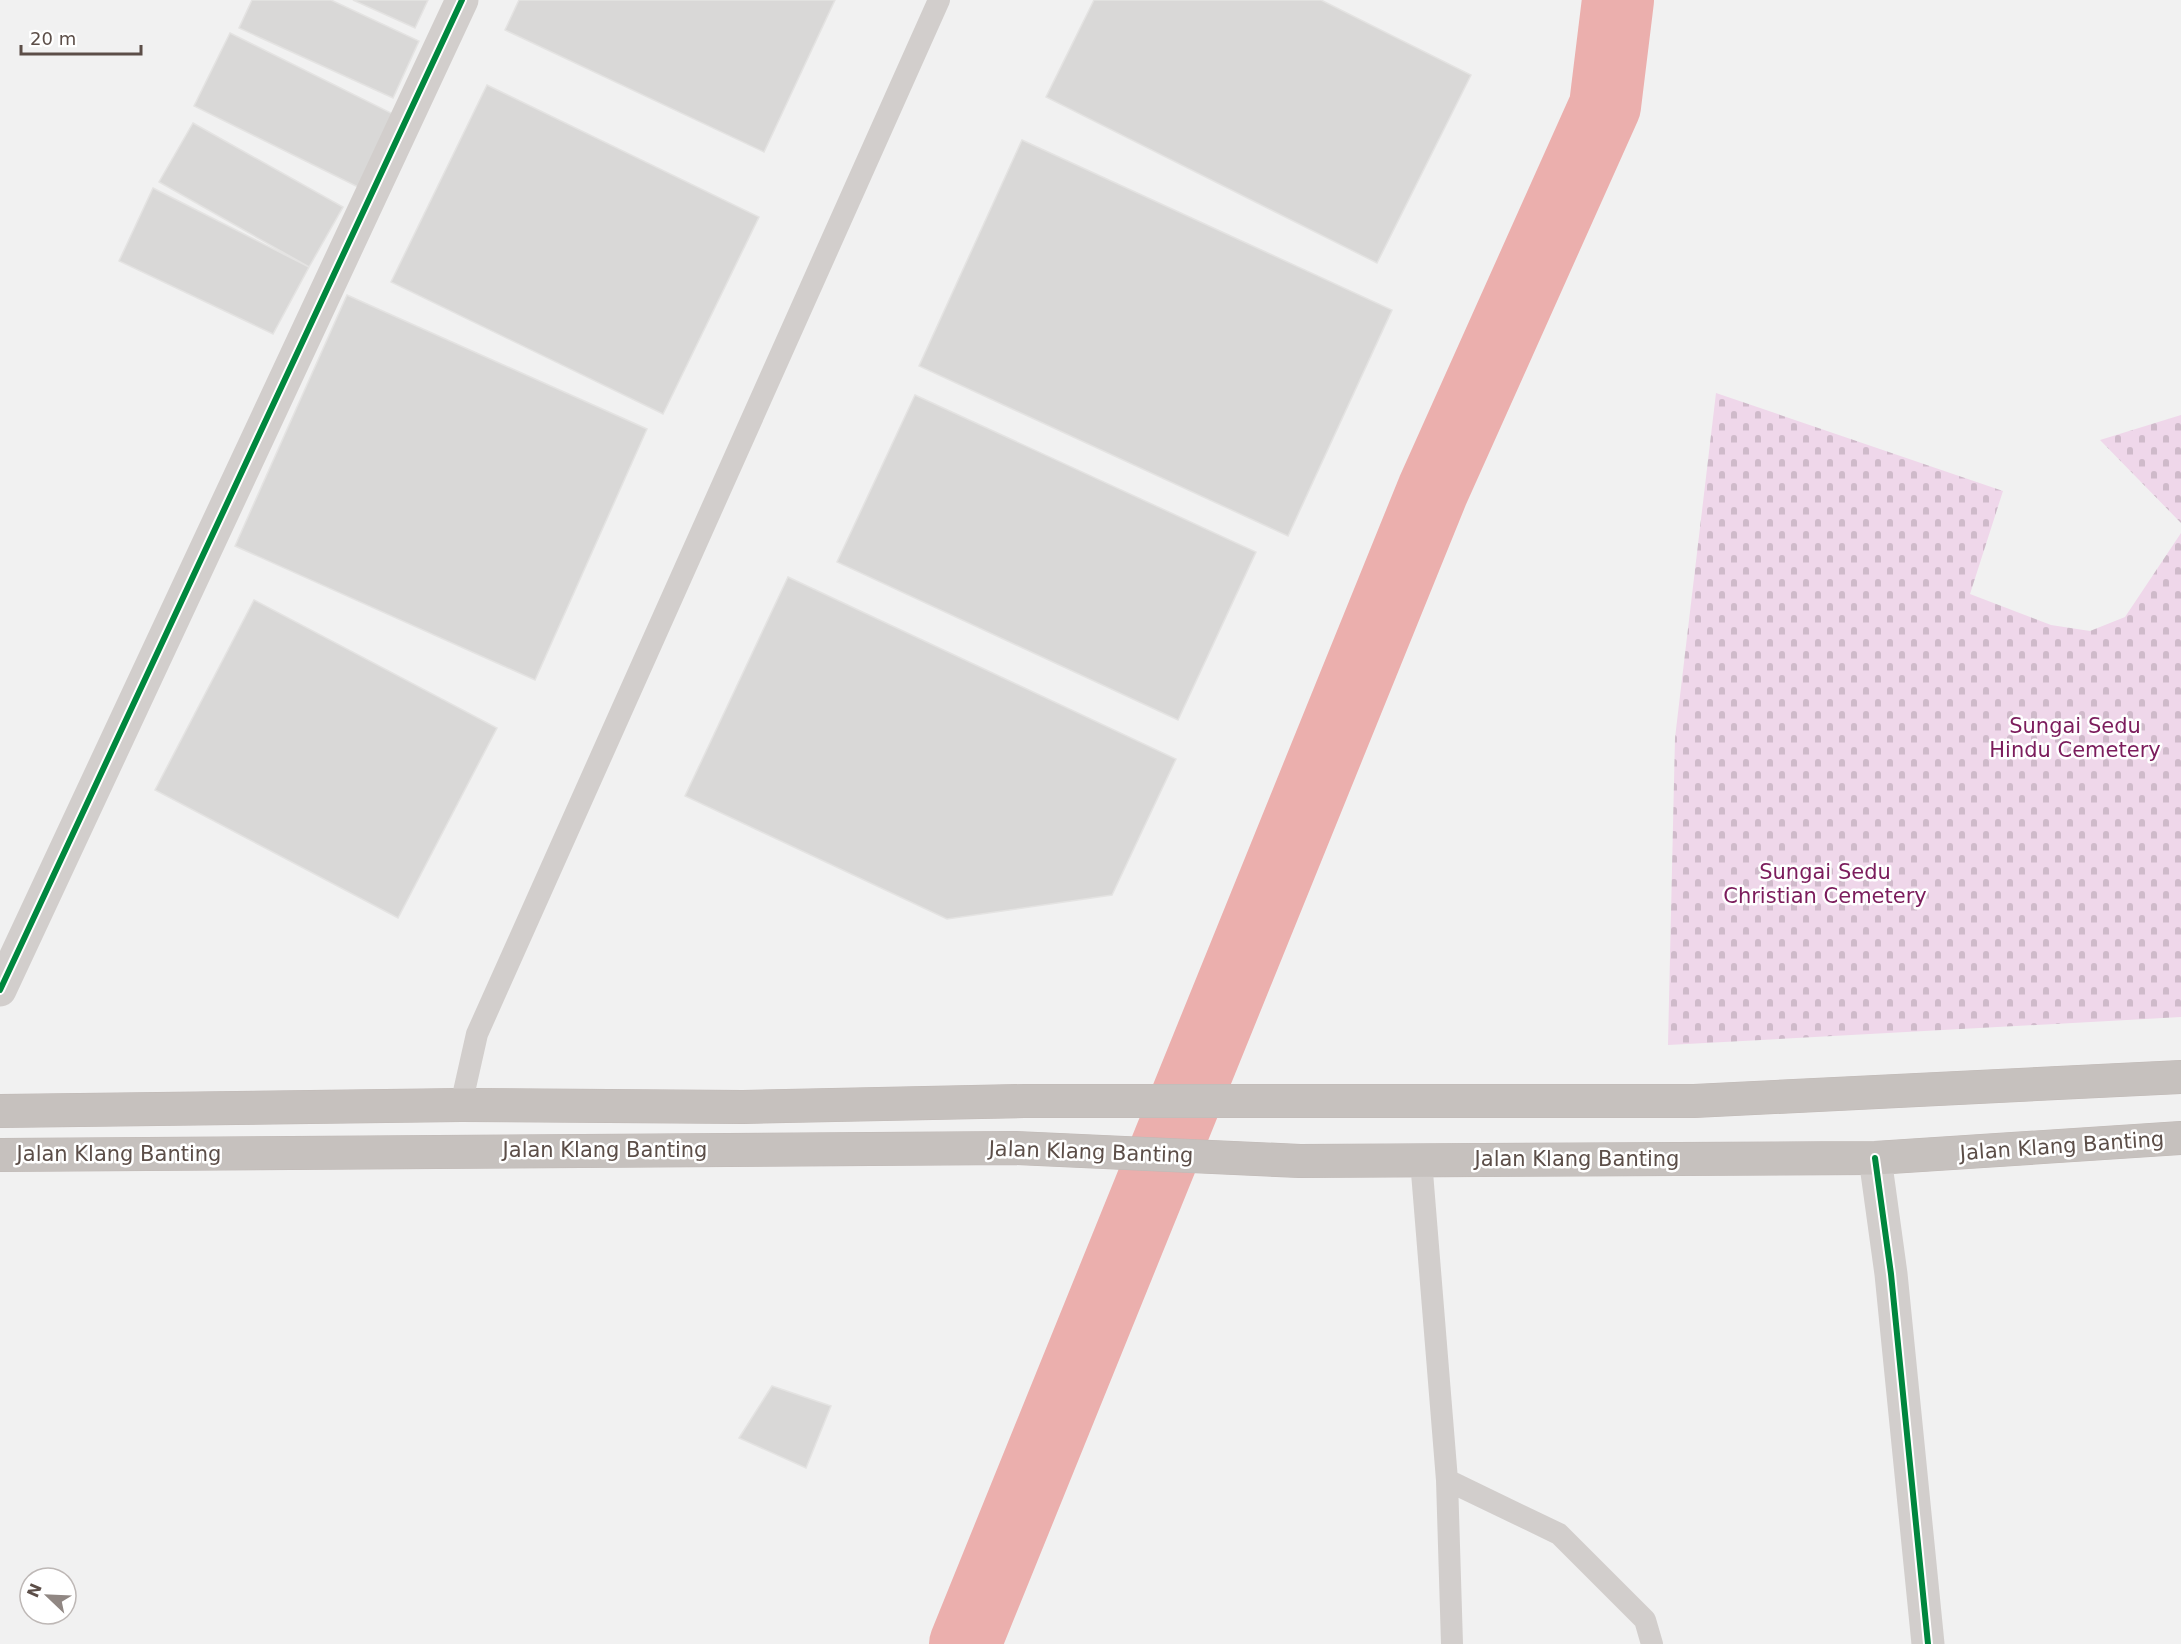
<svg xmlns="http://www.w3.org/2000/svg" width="2181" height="1644" viewBox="0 0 2181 1644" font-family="'DejaVu Sans',sans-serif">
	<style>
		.cemetery { fill: url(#cemetery-stones) }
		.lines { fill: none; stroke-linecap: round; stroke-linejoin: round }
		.river { stroke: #ebafad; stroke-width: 72 }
		.building { fill: #d9d8d7; stroke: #e4e3e2; stroke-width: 1.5 }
		.highway-casing { stroke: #c0b9b6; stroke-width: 34 }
		.lane { stroke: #d2cecc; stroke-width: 22 }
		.street { stroke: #d2cecc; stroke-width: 33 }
		.highway { stroke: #c6c1be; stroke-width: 33 }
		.cycleway-casing { stroke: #fff; stroke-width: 10 }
		.cycleway { stroke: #00873e; stroke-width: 6 }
		.labels { text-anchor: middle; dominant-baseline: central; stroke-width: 5; stroke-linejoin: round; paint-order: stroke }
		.park-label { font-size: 21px; fill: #7b1c5c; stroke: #fff }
		.street-label { font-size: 21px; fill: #5c4e48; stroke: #fff }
	</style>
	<defs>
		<pattern id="cemetery-stones" width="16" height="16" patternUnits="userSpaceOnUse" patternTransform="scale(1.5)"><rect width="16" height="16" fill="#efd7ea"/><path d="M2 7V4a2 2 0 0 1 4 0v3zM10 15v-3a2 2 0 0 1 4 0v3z" fill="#cfbaca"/></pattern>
	</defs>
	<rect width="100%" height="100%" fill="#f1f1f1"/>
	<!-- cemetery -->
	<path class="cemetery" d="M1716,393l287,98 -33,103 81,31 39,6 35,-14 56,-84v484l-513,28 7,-307z
		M2181,415v108l-81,-83z"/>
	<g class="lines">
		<!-- river -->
		<path class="river" d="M965,1644l468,-1154 172,-384 13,-106"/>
	</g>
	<!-- building -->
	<path class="building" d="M252,0h79l88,41 -26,57 -154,-70z
		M353,0h75l-13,28z
		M519,0h316l-71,152 -259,-122z
		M1094,0h227l150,75 -94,188 -331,-166z
		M230,33l165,82 -35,73 -166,-82z
		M487,85l272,132 -96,197 -272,-132z
		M193,123l150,84 -34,60 -150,-85z
		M1022,140l370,170 -104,226 -369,-170z
		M153,188l156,79 -36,67 -154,-73z
		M347,295l300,134 -112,251 -300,-134z
		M915,395l341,157 -78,168 -341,-158z
		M788,577l388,182 -64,136 -165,24 -262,-123z
		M254,600l243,128 -99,190 -243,-128z
		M772,1386l59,20 -25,62 -67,-30z"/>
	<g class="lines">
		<defs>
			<path id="highway" d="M0,1111l461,-6 282,2 281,-6h670l487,-24
				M0,1155l1015,-7 285,13 575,-3 306,-20"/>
		</defs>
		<!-- highway casing -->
		<use href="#highway" class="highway-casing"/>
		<!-- lane -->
		<path class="lane" d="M461,1105l16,-71 462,-1034
			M1421,1160l26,320 5,164
			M1447,1480l112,54 86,86 7,24"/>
		<!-- street -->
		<path class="street" d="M0,990l462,-990
			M1875,1158l16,116 37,370"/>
		<!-- highway -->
		<use href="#highway" class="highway"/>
		<defs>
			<path id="cycleway" d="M0,990l462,-990
				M1875,1158l16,116 37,370"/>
		</defs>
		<!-- cycleway casing -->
		<use href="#cycleway" class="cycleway-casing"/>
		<!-- cycleway -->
		<use href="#cycleway" class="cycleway"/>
	</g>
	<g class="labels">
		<!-- park labels -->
		<g class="park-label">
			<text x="2075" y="726">Sungai Sedu<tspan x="2075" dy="24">Hindu Cemetery</tspan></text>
			<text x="1825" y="872">Sungai Sedu<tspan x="1825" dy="24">Christian Cemetery</tspan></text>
		</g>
		<!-- street labels -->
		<g class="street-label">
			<text transform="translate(2062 1146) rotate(-4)">Jalan Klang Banting</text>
			<text x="605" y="1150">Jalan Klang Banting</text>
			<text transform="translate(1091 1152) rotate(2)">Jalan Klang Banting</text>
			<text x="119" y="1154">Jalan Klang Banting</text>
			<text x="1577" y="1159">Jalan Klang Banting</text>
		</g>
	</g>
	<!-- north arrow -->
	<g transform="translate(48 1596) rotate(293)"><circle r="28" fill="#ffffff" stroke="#beb8b6" stroke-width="1.5"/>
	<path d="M0-4.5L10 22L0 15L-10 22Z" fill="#908783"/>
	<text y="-9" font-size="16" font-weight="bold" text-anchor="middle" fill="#5c4e48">N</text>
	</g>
	<!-- scale -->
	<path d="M21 45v9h120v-9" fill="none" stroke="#5c4e48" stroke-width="3"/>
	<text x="30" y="45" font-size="18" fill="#5c4e48" stroke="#ffffff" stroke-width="4.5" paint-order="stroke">20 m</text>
</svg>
